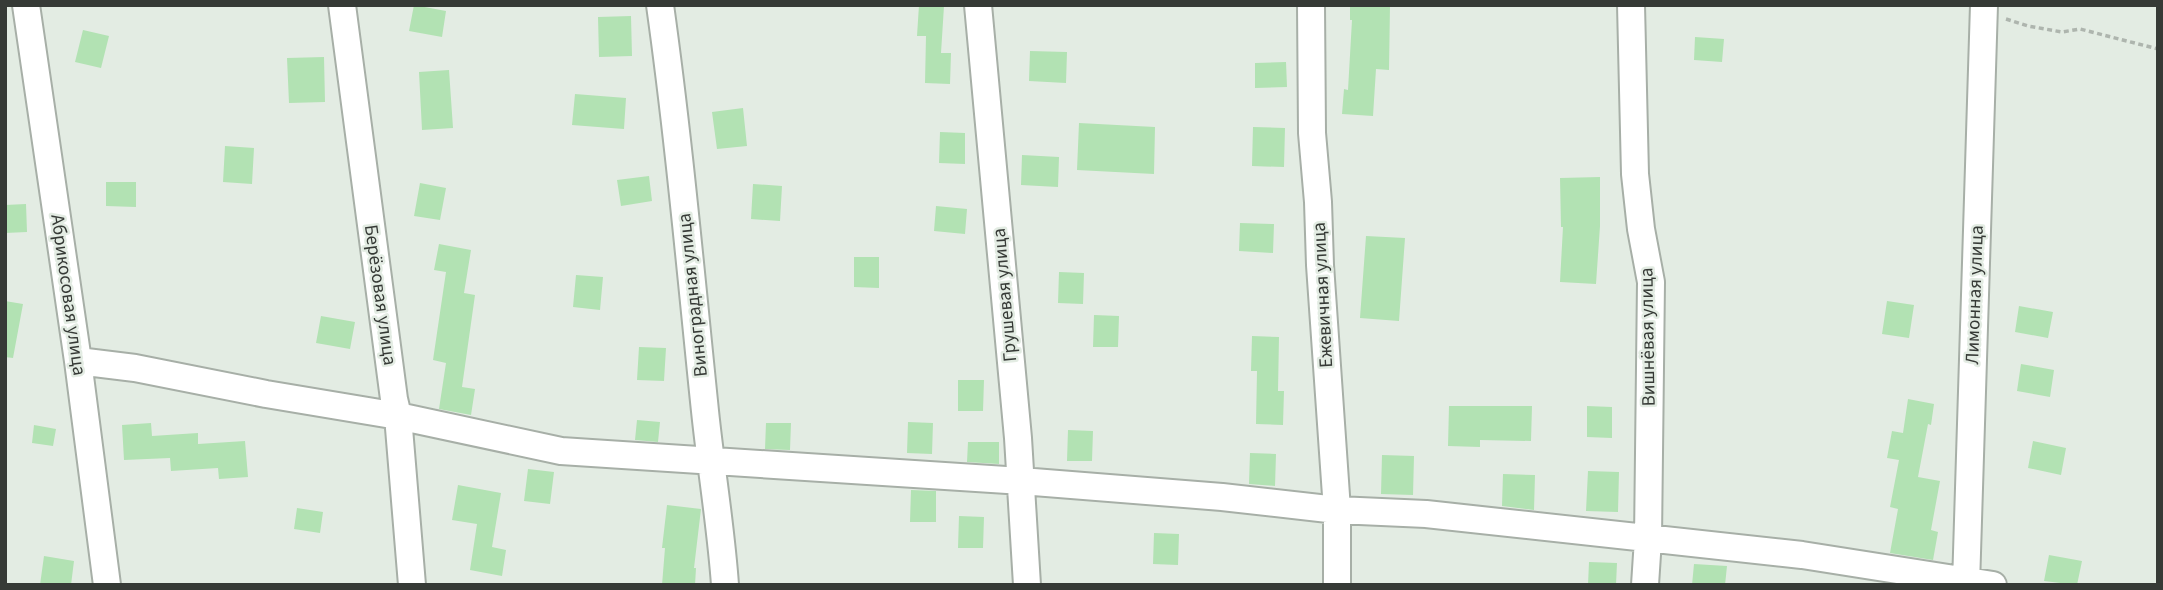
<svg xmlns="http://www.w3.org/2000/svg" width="2163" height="590" viewBox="0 0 2163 590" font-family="'Source Sans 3',sans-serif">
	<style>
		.building { fill: #b2e2b3 }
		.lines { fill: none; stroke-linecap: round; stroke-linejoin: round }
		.minor-casing { stroke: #a7afa7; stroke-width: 30 }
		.path { stroke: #aeb5ae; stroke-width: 3.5; stroke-dasharray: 5 3.5; stroke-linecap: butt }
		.minor { stroke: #fff; stroke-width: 26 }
		.labels { text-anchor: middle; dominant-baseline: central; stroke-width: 5; stroke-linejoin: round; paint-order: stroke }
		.street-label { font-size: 19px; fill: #363a36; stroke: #e3ece3 }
	</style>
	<rect width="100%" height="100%" fill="#e3ece3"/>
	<!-- building -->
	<path class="building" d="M414,5l32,6 -4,26 -33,-6z
		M919,5l25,1 -3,47h10l-1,31 -25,-1 1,-47h-9z
		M1350,5h40l-1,65 -13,-1 -3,47 -31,-2 2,-25 4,1 4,-70h-2z
		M631,16l1,40 -33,1 -1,-40z
		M83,30l26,6 -8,32 -26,-6z
		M1695,37l29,2 -2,23 -28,-2z
		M1030,51l37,1 -1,31 -37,-2z
		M324,57l1,45 -36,1 -2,-45z
		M1286,62l1,25 -32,1v-25z
		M449,70l4,58 -31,2 -3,-58z
		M575,94l51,4 -2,31 -52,-4z
		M743,108l4,38 -30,3 -5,-37z
		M1079,123l76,4 -1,47 -77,-4z
		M1253,127l32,1 -1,39 -32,-1z
		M940,132l25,1v31l-26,-1z
		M225,146l29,2 -2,36 -29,-2z
		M1022,155l37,2 -1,30 -37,-2z
		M649,176l3,25 -31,5 -4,-26z
		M1600,177v49l-4,58 -36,-2 3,-55h-2l-1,-49z
		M106,182h30v25l-30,-1z
		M420,183l26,5 -6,32 -26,-4z
		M753,184l29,2 -2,35 -29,-2z
		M26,204l1,28 -22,1v-28z
		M936,206l31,3 -2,25 -31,-3z
		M1240,223l34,1 -1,29 -34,-2z
		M1366,236l39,2 -6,83 -39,-3z
		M439,244l32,6 -7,43 11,2 -13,92 13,2 -4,26 -32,-6 7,-46 -13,-3 13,-88 -12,-2z
		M854,257h25v31l-25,-1z
		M1059,272l25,1 -1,31 -25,-1z
		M576,275l27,2 -3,33 -27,-3z
		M5,301l18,3 -10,54 -8,-1z
		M1887,301l27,4 -5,33 -27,-4z
		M2019,306l34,6 -5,26 -33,-6z
		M1094,315l25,1 -1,31h-25z
		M321,316l34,6 -5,27 -34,-6z
		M1252,336l27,1 -1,54h6l-1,34 -27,-1 1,-53h-6z
		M639,347l27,1 -2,33 -27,-1z
		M2021,364l33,6 -4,27 -33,-6z
		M958,380h26l-1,31h-25z
		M1908,399l26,5 -3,21 -3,-1 -10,53 22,4 -9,49 7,2 -5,28 -43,-7 8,-44 -8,-2 9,-47 -12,-2 5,-27 11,2z
		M1449,406h83l-1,35 -51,-1v7l-32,-1z
		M1587,406l25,1v31l-25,-1z
		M637,420l23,2 -2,20 -23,-2z
		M908,422l25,1 -1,31 -25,-1z
		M151,423l1,13 46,-3v11l47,-3 3,36 -29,2 -1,-11 -47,3 -1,-13 -46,2 -2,-35z
		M766,423h25l-1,27 -25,-1z
		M34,425l22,4 -3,17 -21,-3z
		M1068,430l25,1 -1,30h-25z
		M2033,441l33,7 -5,27 -33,-7z
		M968,442h31v22l-32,-2z
		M1250,453l26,1 -1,32 -26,-2z
		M1382,455l32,1 -1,39 -32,-1z
		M528,469l26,3 -4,32 -26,-3z
		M1588,471l31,1 -1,40 -32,-1z
		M1503,474l32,1 -1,35 -32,-4z
		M458,485l43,8 -9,54 14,3 -4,26 -32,-6 7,-46 -25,-4z
		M911,490l25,1v31h-26z
		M667,505l34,4 -7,59h2l-1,17h-33l3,-37h-3z
		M297,508l26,4 -3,21 -26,-4z
		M959,516l25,1 -1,31h-25z
		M1154,533l25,1 -1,31 -25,-1z
		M2049,555l33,6 -5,24 -33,-4z
		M44,556l30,5 -3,24h-31z
		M1589,562l28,1 -1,22h-28z
		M1694,564l33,2 -2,19h-33z"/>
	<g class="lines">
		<defs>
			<path id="minor" d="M26,5l52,356 29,224
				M342,5l52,394 4,17 14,169
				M660,5c19,135 31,271 45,406 6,58 16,116 20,174
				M978,5l40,433 9,147
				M1311,5l1,128 6,69 2,63 17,245v75
				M1631,5l4,169 6,55 10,53 -3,257 -3,46
				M78,361l57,7 131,26 132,22 163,35 460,30 201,16 115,13 89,4 376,41 191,30
				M1966,585l18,-580"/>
		</defs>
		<!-- minor casing -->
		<use href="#minor" class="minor-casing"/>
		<!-- path -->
		<path class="path" d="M2006,19l22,7 34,6 18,-3 78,20"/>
		<!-- minor -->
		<use href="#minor" class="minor"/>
	</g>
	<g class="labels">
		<!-- street labels -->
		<g class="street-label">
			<text transform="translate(68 295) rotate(82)">Абрикосовая улица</text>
			<text transform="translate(380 295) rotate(82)">Берёзовая улица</text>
			<text transform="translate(693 295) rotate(-96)">Виноградная улица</text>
			<text transform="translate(1005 295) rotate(-95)">Грушевая улица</text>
			<text transform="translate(1323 295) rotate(-93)">Ежевичная улица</text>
			<text transform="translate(1975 295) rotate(-88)">Лимонная улица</text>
			<text transform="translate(1648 337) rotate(-91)">Вишнёвая улица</text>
		</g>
	</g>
	<!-- border -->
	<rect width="2163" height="590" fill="none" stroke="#363a36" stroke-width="14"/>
</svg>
